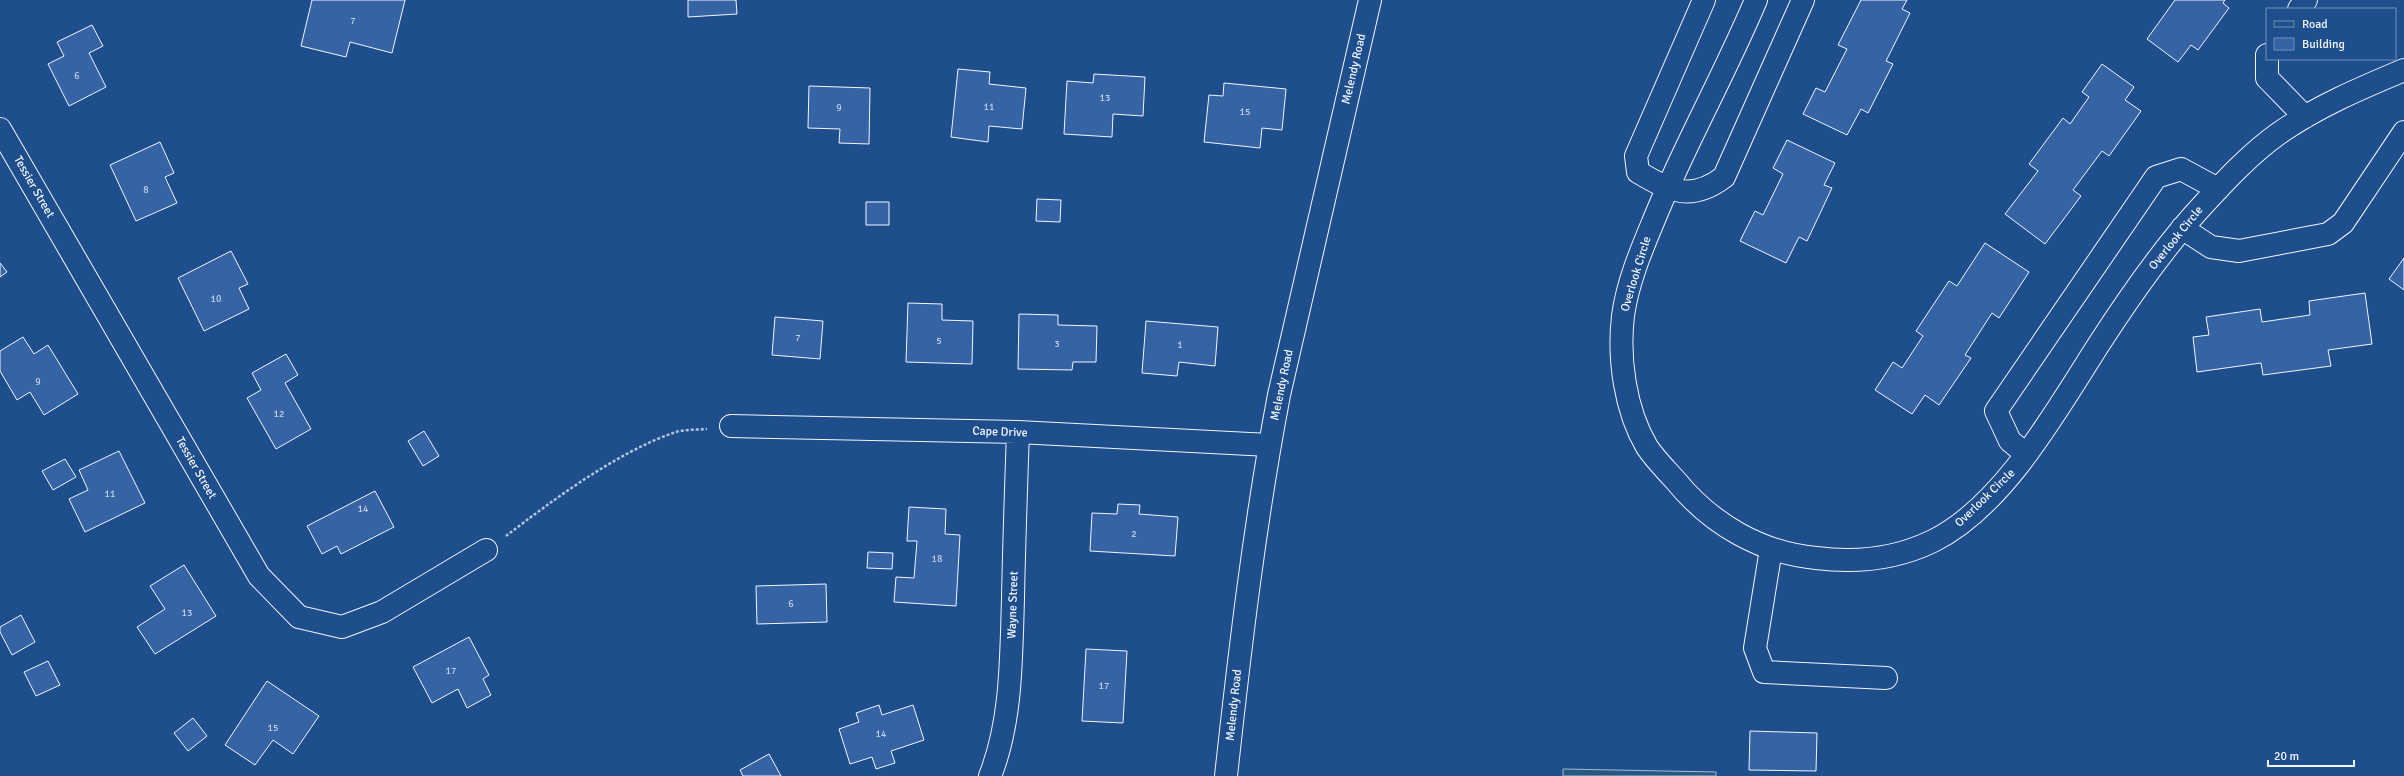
<svg xmlns="http://www.w3.org/2000/svg" width="2404" height="776" viewBox="0 0 2404 776" font-family="Signika,sans-serif">
	<style>
		.green { fill: #245a82; stroke: #a8bbd7 }
		.building { fill: #3563a3; stroke: #f2f6ff }
		.lines { fill: none; stroke-linecap: round; stroke-linejoin: round }
		.minor-casing { stroke: #f2f6ff; stroke-width: 24 }
		.path { stroke: #b3c4dc; stroke-width: 2.5; stroke-dasharray: 3 2; stroke-linecap: butt }
		.minor { stroke: #1f4e8c; stroke-width: 22 }
		.labels { text-anchor: middle; dominant-baseline: central; stroke-width: 3; stroke-linejoin: round; paint-order: stroke }
		.number-label { font-size: 10px; fill: #c3d1e8 }
		.street-label { font-size: 12px; fill: #f2f6ff; stroke: #1f4e8c }
	</style>
	<rect width="100%" height="100%" fill="#1f4e8c"/>
	<!-- green -->
	<path class="green" d="M1563,769l153,3v4h-153z"/>
	<!-- building -->
	<path class="building" d="M312,0h93l-13,53 -42,-11 -4,15 -45,-11z
		M688,0h48l1,14 -49,3z
		M1861,0h46l-5,9 8,4 -24,48 7,3 -25,49 -7,-4 -14,26 -44,-21 13,-26 9,4 22,-43 -9,-4z
		M2175,0h50l-2,3 6,5 -31,42 -7,-5 -13,17 -31,-23z
		M92,25l11,21 -14,7 17,34 -37,19 -21,-42 16,-8 -7,-14z
		M2102,64l32,23 -9,13 16,11 -32,45 -7,-5 -29,39 8,6 -36,48 -40,-30 33,-43 -9,-7 34,-46 7,6 19,-27 -7,-5z
		M958,69l32,3 -1,12 37,4 -4,41 -33,-3 -1,16 -37,-5z
		M1094,74l51,3 -2,39 -30,-2 -1,23 -48,-3 3,-53 26,2z
		M1224,83l62,6 -4,41 -20,-2 -2,20 -56,-6 5,-47 14,1z
		M809,86l61,2 -1,56 -30,-1 1,-14 -32,-1z
		M1787,140l48,23 -11,22 8,3 -25,53 -8,-4 -13,26 -46,-22 15,-30 8,4 20,-41 -10,-6z
		M160,142l14,31 -9,4 12,26 -41,18 -26,-56z
		M1037,199l24,1 -1,22 -24,-1z
		M866,202h23v23h-23z
		M1985,243l44,29 -30,46 -7,-5 -27,42 6,3 -32,47 -14,-10 -13,19 -37,-24 18,-28 9,6 21,-32 -7,-5 33,-50 8,5z
		M231,251l17,33 -9,4 10,21 -45,22 -26,-53z
		M2404,258v32l-15,-11z
		M0,263l7,9 -7,5z
		M2365,293l7,51 -44,6 3,16 -68,9 -2,-12 -64,9 -4,-35 16,-2 -3,-18 54,-8 2,13 48,-7 -1,-14z
		M908,303l34,1v16l31,1 -1,43 -66,-2z
		M1019,314l39,1v10l39,1 -1,36h-23l-1,8 -54,-1z
		M775,317l48,4 -3,38 -48,-4z
		M1146,321l72,6 -3,39 -36,-4 -2,14 -35,-3z
		M23,337l11,17 14,-9 30,49 -34,21 -14,-23 -13,8 -17,-29v-20z
		M286,354l12,21 -13,8 26,46 -35,20 -29,-51 14,-8 -9,-17z
		M424,431l15,25 -16,10 -15,-25z
		M119,451l26,52 -60,29 -16,-33 19,-9 -9,-20z
		M65,459l11,18 -23,13 -11,-19z
		M375,491l19,36 -53,27 -4,-8 -15,8 -15,-28z
		M1118,504l22,1 -1,9 39,3 -3,39 -85,-5 2,-38 25,1z
		M909,507l37,2 -1,25 15,1 -4,71 -62,-4 2,-25 18,1 3,-37h-10z
		M868,552l25,1 -1,16 -25,-1z
		M184,565l32,51 -61,38 -18,-27 28,-18 -15,-23z
		M826,584l1,38 -70,2 -1,-38z
		M21,615l14,27 -23,13 -12,-23v-5z
		M469,637l20,38 -6,4 8,16 -24,13 -9,-19 -26,14 -19,-36z
		M1086,649l41,2 -4,72 -41,-2z
		M48,661l12,24 -24,11 -12,-24z
		M267,681l52,35 -26,38 -20,-14 -18,25 -30,-20z
		M879,705l3,10 31,-10 11,35 -33,11 4,12 -19,6 -4,-12 -22,7 -11,-35 20,-7 -3,-9z
		M193,718l14,18 -19,15 -14,-18z
		M1750,731l67,2 -1,38 -67,-1z
		M769,754l12,22h-38l-3,-6z"/>
	<g class="lines">
		<defs>
			<path id="minor" d="M1704,0l-68,156 2,16c32,19 53,30 86,5l79,-177
				M1756,0c-30,71 -68,139 -98,210 -14,34 -30,69 -35,106 -5,42 2,94 24,131 8,12 19,23 29,34 35,43 85,72 140,77 39,5 80,1 117,-17 71,-35 124,-132 166,-197 31,-48 64,-96 103,-138 23,-25 48,-52 76,-72 38,-27 83,-46 126,-64
				M2299,9l7,-9
				M2267,55v23l38,39
				M0,129l259,447 40,41 43,10 40,-15 104,-62
				M2182,228l29,19 28,4 89,-17 15,-11 61,-91
				M731,426l287,6 251,13
				M2026,454l-16,-13 -14,-30 160,-234 25,-8 37,20
				M1771,549l-16,99 9,24 122,6
				M990,776c22,-55 21,-118 23,-177 1,-55 3,-111 5,-167
				M1226,776c14,-128 29,-255 53,-381l91,-395"/>
		</defs>
		<!-- minor casing -->
		<use href="#minor" class="minor-casing"/>
		<!-- path -->
		<path class="path" d="M506,536c48,-37 113,-85 170,-104 10,-3 21,-2 31,-3"/>
		<!-- minor -->
		<use href="#minor" class="minor"/>
	</g>
	<g class="labels">
		<!-- number labels -->
		<g class="number-label">
			<text x="353" y="21">7</text>
			<text x="77" y="76">6</text>
			<text x="1105" y="98">13</text>
			<text x="989" y="107">11</text>
			<text x="839" y="108">9</text>
			<text x="1245" y="112">15</text>
			<text x="146" y="190">8</text>
			<text x="216" y="299">10</text>
			<text x="798" y="338">7</text>
			<text x="939" y="341">5</text>
			<text x="1057" y="344">3</text>
			<text x="1180" y="345">1</text>
			<text x="38" y="382">9</text>
			<text x="279" y="414">12</text>
			<text x="110" y="494">11</text>
			<text x="363" y="509">14</text>
			<text x="1134" y="534">2</text>
			<text x="937" y="559">18</text>
			<text x="791" y="604">6</text>
			<text x="187" y="613">13</text>
			<text x="451" y="671">17</text>
			<text x="1104" y="686">17</text>
			<text x="273" y="728">15</text>
			<text x="881" y="734">14</text>
		</g>
		<!-- street labels -->
		<g class="street-label">
			<text transform="translate(1354 69) rotate(-77)">Melendy Road</text>
			<text transform="translate(34 187) rotate(60)">Tessier Street</text>
			<text transform="translate(2176 238) rotate(-51)">Overlook Circle</text>
			<text transform="translate(1636 274) rotate(-73)">Overlook Circle</text>
			<text transform="translate(1282 385) rotate(-78)">Melendy Road</text>
			<text transform="translate(1000 432) rotate(2)">Cape Drive</text>
			<text transform="translate(196 468) rotate(60)">Tessier Street</text>
			<text transform="translate(1985 498) rotate(-44)">Overlook Circle</text>
			<text transform="translate(1013 605) rotate(-88)">Wayne Street</text>
			<text transform="translate(1234 705) rotate(-84)">Melendy Road</text>
		</g>
	</g>
	<!-- legend -->
	<rect x="2266" y="8" width="130" height="52" fill="#1f4e8c" stroke="#7391ba"/>
	<rect x="2274" y="21" width="20" height="6" fill="#1f4e8c" stroke="#7391ba"/>
	<text x="2302" y="28" font-size="12" fill="#f2f6ff">Road</text>
	<rect x="2274" y="38" width="20" height="12" fill="#3563a3" stroke="#7391ba"/>
	<text x="2302" y="48" font-size="12" fill="#f2f6ff">Building</text>
	<!-- scale -->
	<path d="M2268 760v6h86v-6" fill="none" stroke="#f2f6ff" stroke-width="2"/>
	<text x="2274" y="760" font-size="12" fill="#f2f6ff" stroke="#1f4e8c" stroke-width="3" paint-order="stroke">20 m</text>
</svg>
